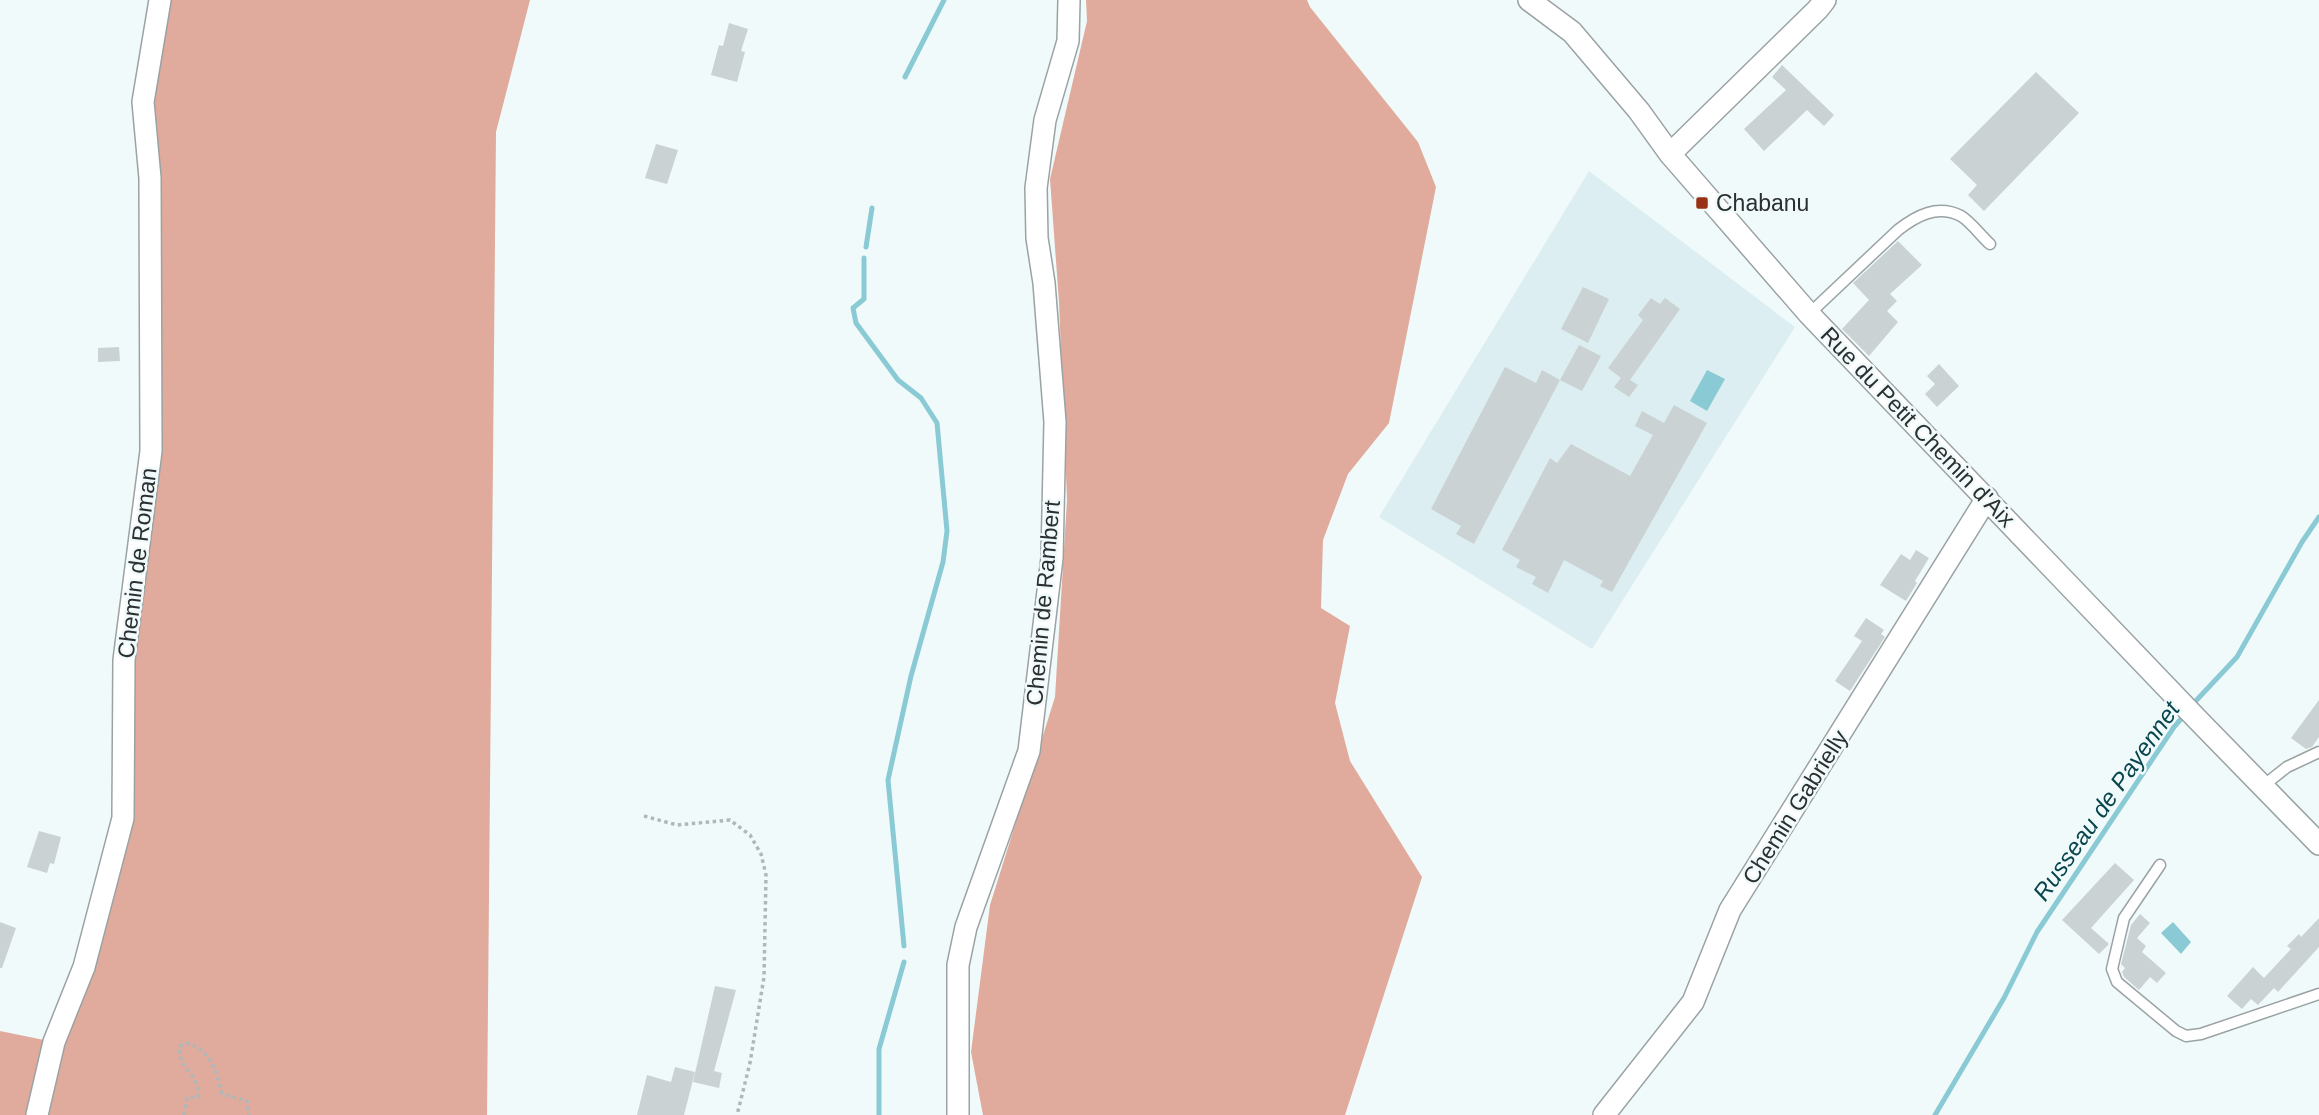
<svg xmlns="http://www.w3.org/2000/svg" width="2319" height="1115" viewBox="0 0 2319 1115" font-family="Arial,sans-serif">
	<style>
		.built { fill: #dceef1 }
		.forest { fill: #e0ab9c }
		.water { fill: #8acad4 }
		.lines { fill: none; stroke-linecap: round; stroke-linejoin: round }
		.stream { stroke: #8acad4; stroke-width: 5 }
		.building { fill: #cad2d3 }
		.lane-casing { stroke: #9aa2a4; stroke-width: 13 }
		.street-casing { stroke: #9aa2a4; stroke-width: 24 }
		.path { stroke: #b0b7b8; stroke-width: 3.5; stroke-dasharray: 3.5 3.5; stroke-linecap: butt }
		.lane { stroke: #fff; stroke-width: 10 }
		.street { stroke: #fff; stroke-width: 21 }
		.poi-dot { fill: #993116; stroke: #f1fafb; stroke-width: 2.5 }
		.labels { text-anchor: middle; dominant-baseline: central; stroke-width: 5; stroke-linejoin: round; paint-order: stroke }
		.poi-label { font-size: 23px; fill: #2c2f30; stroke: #f1fafb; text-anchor: start }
		.street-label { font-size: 23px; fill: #2c2f30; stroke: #f1fafb }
		.water-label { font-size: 24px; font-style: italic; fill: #08454c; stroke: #f1fafb }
	</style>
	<rect width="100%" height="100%" fill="#f1fafb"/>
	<!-- built -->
	<path class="built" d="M1589,171l206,156 -203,322 -213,-132z"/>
	<!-- forest -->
	<path class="forest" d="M160,0h370l-34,132 -9,983h-487v-84l54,11 61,-189 27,-324 1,-427z
		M1086,0h221l3,7 108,135 18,45 -47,236 -41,51 -25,66 -2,68 29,18 -15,77 15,58 72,116 -77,238h-362l-12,-63 19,-147 65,-208 12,-197 -8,-198 -9,-123 37,-158z"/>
	<!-- water -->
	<path class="water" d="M1707,370l18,9 -18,32 -17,-10z
		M2173,922l18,20 -10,12 -20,-21z"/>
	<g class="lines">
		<!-- stream -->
		<path class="stream" d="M905,77l39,-77
			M866,247l6,-39
			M864,258v41l-11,9 3,15 42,57 23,18 16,25 10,108 -4,31 -32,114 -23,104 16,166
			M2192,705l45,-48 65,-115 17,-25
			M879,1115v-66l25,-87
			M1935,1115l69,-117 33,-66 137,-205 12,-14"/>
	</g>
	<!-- building -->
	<path class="building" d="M729,23l19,6 -7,22 4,1 -8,30 -26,-7 8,-30 4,1z
		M1782,65l52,50 -10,11 -17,-16 -43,41 -20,-22 42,-39 -14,-13z
		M2036,72l43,41 -95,98 -16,-16 9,-10 -27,-26z
		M656,144l22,6 -11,34 -22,-6z
		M1898,241l24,24 -32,29 7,7 -10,10 11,11 -29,34 -27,-27 27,-29 -16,-17z
		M1583,287l26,12 -21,44 -27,-14z
		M1651,298l9,6 5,-6 15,11 -50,71 8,5 -9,12 -15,-10 7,-9 -13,-10 35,-48 -5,-5z
		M1579,345l22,11 -19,35 -22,-11 -86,164 -18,-10 5,-8 -30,-17 74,-142 31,16 6,-13 18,10z
		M119,347l1,14 -22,1v-14z
		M1939,364l20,22 -22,21 -12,-13 10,-10 -8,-8z
		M1674,405l33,18 -95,169 -12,-6 3,-5 -39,-21 -16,33 -16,-9 4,-7 -20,-10 4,-7 -18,-10 48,-92 7,5 14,-19 59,32 23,-41 -18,-9 7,-15 22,12z
		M1916,550l13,8 -14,23 2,2 -11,18 -26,-16 21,-31 9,6z
		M1866,618l18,12 -3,4 4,3 -35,54 -15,-10 27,-40 -8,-5z
		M2319,700v37l-7,10 -6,2 -15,-11z
		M39,831l22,6 -7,27 -4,-1 -3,10 -20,-6z
		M2115,863l19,17 -43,48 18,16 -10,10 -37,-34z
		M2140,914l10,9 -13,15 9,8 -4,6 24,21 -9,10 -7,-6 -11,13 -15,-13 -2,-5 3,-4 -4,-4 10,-39z
		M2319,918v29l-41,45 -4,-4 -16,17 -7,-6 -9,10 -15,-13 26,-29 11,11 27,-29 -4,-3 12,-12 2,3z
		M0,922l16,6 -14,40h-2z
		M715,986l21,4 -22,81 8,2 -3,15 -26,-6z
		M675,1067l20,5 -11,43h-47l10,-40 24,7z"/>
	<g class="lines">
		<defs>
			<path id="lane" d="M1809,314l89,-84c18,-14 39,-26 63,-14 10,6 20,20 29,28
				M2263,786l24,-19 32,-15
				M2160,865l-36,53 -12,51 5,13 59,49 10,5 15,-2 118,-40"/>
			<path id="street" d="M1529,0l43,32 67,79 31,43 139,160 388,405 122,125
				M1670,154l148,-145 7,-9
				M37,1115l17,-73 30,-75 39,-149 1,-158 27,-209 -1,-273 -7,-76 17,-102
				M958,1115v-150l8,-38 63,-176 23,-193 3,-136 -11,-139 -7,-45 -1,-50 9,-68 23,-79 1,-41
				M1604,1115l89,-113 37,-92 257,-412"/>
		</defs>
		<!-- lane casing -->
		<use href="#lane" class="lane-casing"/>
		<!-- street casing -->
		<use href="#street" class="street-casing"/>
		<!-- path -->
		<path class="path" d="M644,816l33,9 53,-5 20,15 11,19 5,21 -2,102 -14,86 -13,52
			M184,1115l3,-17 11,-1c0,-4 1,-8 -1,-12 -5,-14 -20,-21 -17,-39l9,-3c25,12 26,26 33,51l25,7 2,14"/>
		<!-- lane -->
		<use href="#lane" class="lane"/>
		<!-- street -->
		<use href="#street" class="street"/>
	</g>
	<!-- markers -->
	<rect class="poi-dot" x="1695" y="196" width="14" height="14" rx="3.5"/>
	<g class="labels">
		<!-- poi labels -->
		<g class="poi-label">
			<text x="1716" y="203">Chabanu</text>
		</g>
		<!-- street labels -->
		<g class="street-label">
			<text transform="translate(1918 427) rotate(46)">Rue du Petit Chemin d'Aix</text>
			<text transform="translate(137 563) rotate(-83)">Chemin de Roman</text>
			<text transform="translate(1043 603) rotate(-85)">Chemin de Rambert</text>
			<text transform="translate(1795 807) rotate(-58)">Chemin Gabrielly</text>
		</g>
		<!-- water labels -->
		<g class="water-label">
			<text transform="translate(2106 801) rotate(-55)">Russeau de Payennet</text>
		</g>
	</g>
</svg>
